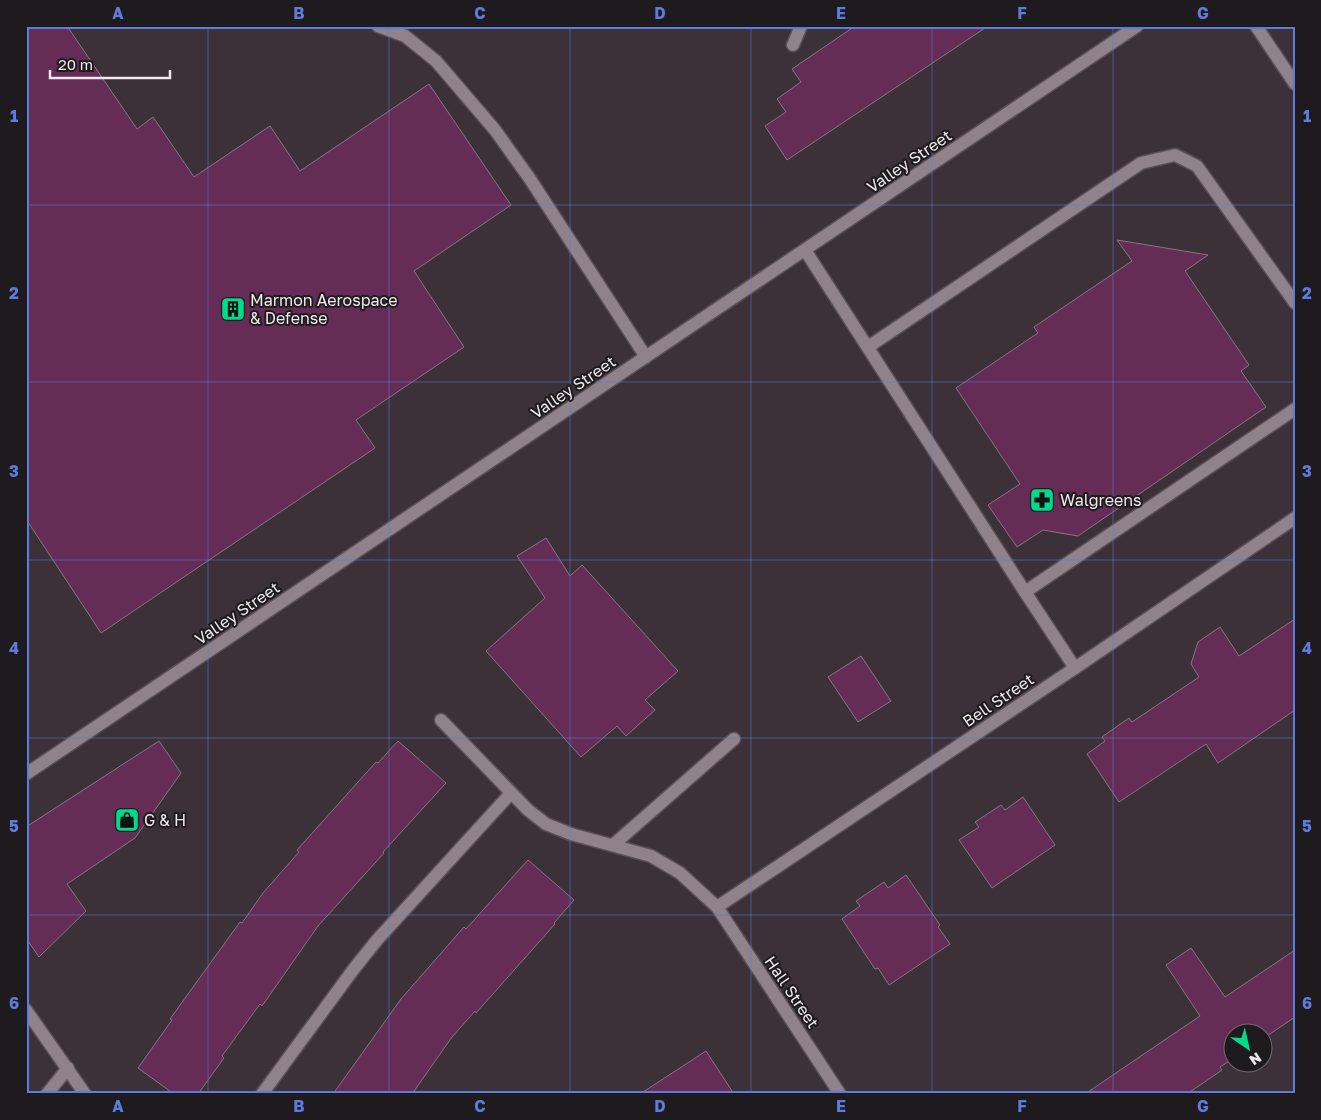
<svg xmlns="http://www.w3.org/2000/svg" width="1321" height="1120" viewBox="0 0 1321 1120" font-family="'Golos Text',sans-serif">
	<style>
		.building { fill: #652c56; stroke: #847780 }
		.lines { fill: none; stroke-linecap: round; stroke-linejoin: round }
		.lane-casing { stroke: #584f54; stroke-width: 15 }
		.street-casing { stroke: #584f54; stroke-width: 15 }
		.secondary-casing { stroke: #584f54; stroke-width: 15 }
		.lane { stroke: #8f828a; stroke-width: 12 }
		.street { stroke: #8f828a; stroke-width: 12 }
		.secondary { stroke: #8f828a; stroke-width: 12 }
		.grid { fill: none; stroke: #5c7cde; stroke-width: 1; stroke-opacity: 0.55 }
		.labels { text-anchor: middle; dominant-baseline: central; stroke-width: 4; stroke-linejoin: round; paint-order: stroke }
		.street-label { font-size: 16px; fill: #efe8ec; stroke: #1f1a1e }
		.poi-label { font-size: 16px; fill: #efe8ec; stroke: #1f1a1e; text-anchor: start }
		.neatline { fill: none; stroke: #5c7cde; stroke-width: 2 }
		.grid-label { font-size: 16px; text-anchor: middle; font-weight: bold; fill: #5c7cde }
	</style>
	<rect width="100%" height="100%" fill="#3c3138"/>
	<!-- building -->
	<path class="building" d="M26,26h41l70,103 16,-12 41,60 76,-51 30,45 129,-87 82,121 -97,66 50,76 -108,73 19,28 -274,185 -75,-114z
		M855,26h133l-201,134 -22,-34 21,-14 -9,-13 24,-17 -9,-13z
		M1117,240l91,15 -23,16 64,94 -8,6 25,36 -188,129 -35,-6 -26,17 -29,-42 32,-21 -64,-96 82,-55 -4,-6 98,-66z
		M546,538l24,38 12,-11 96,106 -33,29 10,10 -29,26 -9,-10 -36,31 -95,-106 59,-53 -28,-42z
		M1295,619v91l-77,53 -12,-19 -87,58 -32,-48 18,-13 -3,-4 27,-19 3,4 67,-45 -8,-13 7,-22 22,-15 19,29z
		M861,656l30,45 -33,21 -30,-45z
		M159,741l22,32 -46,65 -68,46 19,27 -47,46 -13,-19v-111z
		M398,741l48,42 -63,69 1,1 -66,73 -56,80 -2,-2 -38,52 2,2 -26,36h-24l-36,-26 34,-48 -2,-1 70,-97 2,1 21,-30 36,-41 -2,-2 79,-88 2,1z
		M1023,797l32,48 -63,43 -33,-48 20,-13 -4,-5 26,-17 4,5z
		M528,860l46,40 -20,23 1,1 -79,89 -1,-2 -23,26 -40,57h-79l68,-95 63,-72 2,2z
		M906,875l34,50 -2,2 12,17 -61,41 -11,-17 -3,1 -33,-50 18,-13 -4,-5 28,-19 4,6z
		M1191,948l34,49 70,-47v67l-31,21v-6h-30v26l-14,9 2,3 -35,24h-102l115,-78 -34,-51z
		M706,1051l28,43h-94z"/>
	<g class="lines">
		<defs>
			<path id="lane" d="M378,26l27,10 31,25 59,69 35,49 116,178
				M793,45l8,-19
				M805,250l220,342 50,76
				M868,347l273,-184 34,-8 22,11 98,137
				M1025,592l270,-183
				M441,720l87,90 18,14 25,10 80,22 29,17 37,34
				M613,845l121,-106
				M47,1094l21,-26
				M262,1094l91,-124 24,-30 134,-147"/>
			<path id="street" d="M1256,26l39,58
				M26,1010l59,84
				M840,1094l-123,-187 358,-239 220,-150"/>
			<path id="secondary" d="M26,774l1111,-748"/>
		</defs>
		<!-- lane casing -->
		<use href="#lane" class="lane-casing"/>
		<!-- street casing -->
		<use href="#street" class="street-casing"/>
		<!-- secondary casing -->
		<use href="#secondary" class="secondary-casing"/>
		<!-- lane -->
		<use href="#lane" class="lane"/>
		<!-- street -->
		<use href="#street" class="street"/>
		<!-- secondary -->
		<use href="#secondary" class="secondary"/>
	</g>
	<!-- grid -->
	<path class="grid" d="M208,26v1068M389,26v1068M570,26v1068M751,26v1068M932,26v1068M1113,26v1068M26,205h1269M26,382h1269M26,560h1269M26,738h1269M26,915h1269"/>
	<!-- icons -->
	<defs>
		<symbol id="building-square" viewBox="-11 -11 22 22"><rect x="-9" y="-9" width="18" height="18" rx="4" fill="#01d98b" stroke="#1f1a1e"/><path d="M-4-6H4V6H1V3H-1V6H-4ZM-2.5-4.3h1.7v1.8h-1.7ZM.8-4.3h1.7v1.8H.8ZM-2.5-1h1.7V.8h-1.7ZM.8-1h1.7V.8H.8Z" fill="#111"/></symbol>
		<symbol id="pharmacy-square" viewBox="-11 -11 22 22"><rect x="-9" y="-9" width="18" height="18" rx="4" fill="#01d98b" stroke="#1f1a1e"/><path d="M-2-6h4v4h4v4h-4v4h-4v-4h-4v-4h4Z" fill="#111"/></symbol>
		<symbol id="shop-square" viewBox="-11 -11 22 22"><rect x="-9" y="-9" width="18" height="18" rx="4" fill="#01d98b" stroke="#1f1a1e"/><path d="M-5-2.5h2.3a2.7 3.5 0 0 1 5.4 0H5L5.5 6h-11ZM-1.5-2.5h3a1.5 2.3 0 0 0-3 0Z" fill="#111"/></symbol>
	</defs>
	<g fill-rule="evenodd">
		<use href="#building-square" x="219" y="295" width="28" height="28"/>
		<use href="#pharmacy-square" x="1028" y="486" width="28" height="28"/>
		<use href="#shop-square" x="113" y="806" width="28" height="28"/>
	</g>
	<g class="labels">
		<!-- street labels -->
		<g class="street-label">
			<text transform="translate(909 161) rotate(-34)">Valley Street</text>
			<text transform="translate(573 387) rotate(-34)">Valley Street</text>
			<text transform="translate(237 613) rotate(-34)">Valley Street</text>
			<text transform="translate(998 700) rotate(-34)">Bell Street</text>
			<text transform="translate(792 992) rotate(56)">Hall Street</text>
		</g>
		<!-- poi labels -->
		<g class="poi-label">
			<text x="250" y="300">Marmon Aerospace<tspan x="250" dy="18">&amp; Defense</tspan></text>
			<text x="1060" y="500">Walgreens</text>
			<text x="144" y="820">G &amp; H</text>
		</g>
	</g>
	<!-- border -->
	<rect width="1321" height="1120" fill="none" stroke="#1f1a1e" stroke-width="55"/>
	<!-- north arrow -->
	<g transform="translate(1248 1048) rotate(146)"><circle r="24" fill="#1f1a1e" stroke="#726c70"/>
	<path d="M0-4L9 19L0 12L-9 19Z" fill="#01d98b"/>
	<text y="-8" font-size="14" font-weight="bold" text-anchor="middle" fill="#efe8ec">N</text>
	</g>
	<!-- scale -->
	<path d="M50 70v8h120v-8" fill="none" stroke="#efe8ec" stroke-width="2.5"/>
	<text x="58" y="70" font-size="15" fill="#efe8ec" stroke="#1f1a1e" stroke-width="4" paint-order="stroke">20 m</text>
	<rect x="28" y="28" width="1266" height="1064" class="neatline"/>
	<g class="grid-label">
		<text x="118" y="19">A</text>
		<text x="299" y="19">B</text>
		<text x="480" y="19">C</text>
		<text x="660" y="19">D</text>
		<text x="841" y="19">E</text>
		<text x="1022" y="19">F</text>
		<text x="1203" y="19">G</text>
		<text x="14" y="122">1</text>
		<text x="1307" y="122">1</text>
		<text x="14" y="299">2</text>
		<text x="1307" y="299">2</text>
		<text x="14" y="477">3</text>
		<text x="1307" y="477">3</text>
		<text x="14" y="654">4</text>
		<text x="1307" y="654">4</text>
		<text x="14" y="832">5</text>
		<text x="1307" y="832">5</text>
		<text x="14" y="1009">6</text>
		<text x="1307" y="1009">6</text>
		<text x="118" y="1112">A</text>
		<text x="299" y="1112">B</text>
		<text x="480" y="1112">C</text>
		<text x="660" y="1112">D</text>
		<text x="841" y="1112">E</text>
		<text x="1022" y="1112">F</text>
		<text x="1203" y="1112">G</text>
	</g>
</svg>
